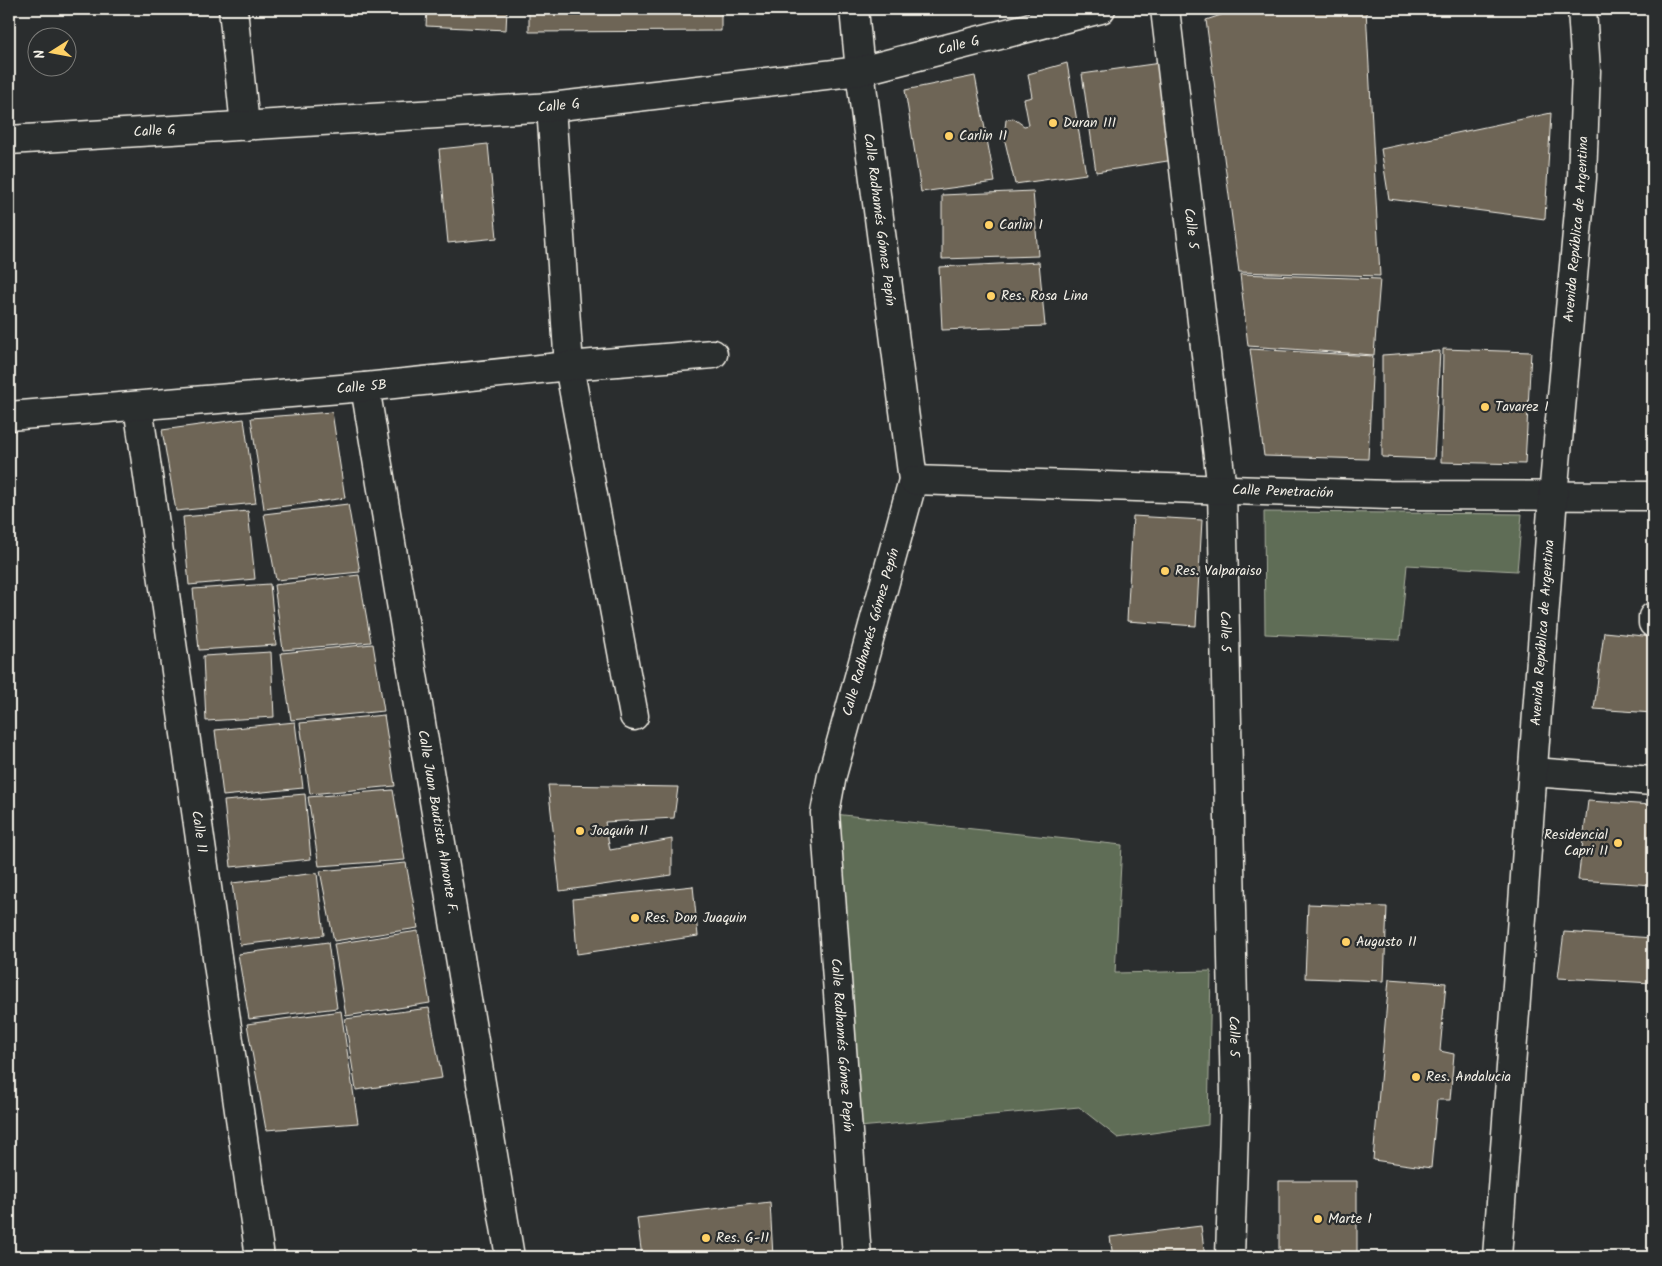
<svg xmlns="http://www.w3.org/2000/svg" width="1662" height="1266" viewBox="0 0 1662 1266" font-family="Kalam,sans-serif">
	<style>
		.green { fill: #5f6d56; stroke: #aaaf9f }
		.building { fill: #6e6556; stroke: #f4f1e8 }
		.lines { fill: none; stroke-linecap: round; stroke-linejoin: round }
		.minor-casing { stroke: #f4f1e8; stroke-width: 31 }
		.major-casing { stroke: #f4f1e8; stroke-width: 31 }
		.minor { stroke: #2a2d2e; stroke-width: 28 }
		.major { stroke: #2a2d2e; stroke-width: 28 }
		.poi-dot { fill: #ffd166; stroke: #2a2d2e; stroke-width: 2 }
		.labels { text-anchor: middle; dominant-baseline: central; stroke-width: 4.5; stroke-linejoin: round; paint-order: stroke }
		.street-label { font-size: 14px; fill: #f4f1e8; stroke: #2a2d2e }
		.poi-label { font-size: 14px; fill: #f4f1e8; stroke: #2a2d2e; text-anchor: start }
	</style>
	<rect width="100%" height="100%" fill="#2a2d2e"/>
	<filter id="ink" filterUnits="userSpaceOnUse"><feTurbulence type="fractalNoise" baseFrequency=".02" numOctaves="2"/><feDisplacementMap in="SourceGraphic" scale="10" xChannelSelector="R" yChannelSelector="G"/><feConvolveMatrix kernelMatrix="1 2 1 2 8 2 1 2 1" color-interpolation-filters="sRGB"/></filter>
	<g filter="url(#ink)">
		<!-- green -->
		<path class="green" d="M1264,512l258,2 -5,57 -110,-6 -7,75 -135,-6z
			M825,813l297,32 -7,128 96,-2 -3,154 -90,13 -39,-31 -231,21z"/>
		<!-- building -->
		<path class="building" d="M427,9h80l-1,21 -80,-4z
			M529,9h192v22l-192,1z
			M1239,9h127l14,267 -141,-4 -33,-252z
			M1067,63l19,111 -71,10 -11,-47 2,-17 7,-2 11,8 5,-1 -5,-26 8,-2 -4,-23z
			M1160,63l14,97 -78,12 -14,-98z
			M975,76l20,106 -74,10 -16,-102z
			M1551,113l-6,106 -156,-20 -8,-50z
			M488,144l9,94 -49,5 -9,-94z
			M1033,191l5,65 -96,3v-64z
			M1039,262l6,64 -103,4 -3,-63z
			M1240,274l140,5 -6,76 -126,-9z
			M1250,349l123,7 -5,103 -104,-3z
			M1443,349l88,3 -6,112 -84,-2z
			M1440,351l-6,108 -52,-2v-102z
			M332,412l13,86 -81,11 -13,-91z
			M244,419l12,84 -80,8 -14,-81z
			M348,504l12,68 -84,8 -12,-66z
			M248,511l7,68 -66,6 -6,-68z
			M1133,516l69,4 -6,106 -69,-5z
			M359,575l12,67 -88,8 -9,-65z
			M270,584l6,61 -77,5 -6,-61z
			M1604,632l49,5v76l-59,-4z
			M373,644l11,67 -93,9 -10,-67z
			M271,652l3,65 -68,4 -3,-65z
			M384,715l11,71 -85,8 -10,-71z
			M295,722l8,66 -80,8 -8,-66z
			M548,785l130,2 -4,31 -69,4 5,28 62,-11v36l-112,16z
			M393,790l12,70 -86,6 -11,-69z
			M305,794l6,65 -80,8 -7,-66z
			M1588,801l65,4v80l-75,-5z
			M406,863l12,65 -84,13 -14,-70z
			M317,873l7,62 -84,10 -8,-62z
			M693,886l5,50 -121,18 -4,-55z
			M1308,904l79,3 -3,74 -79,-3z
			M418,931l12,72 -84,13 -12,-72z
			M1564,932l89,6v45l-95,-5z
			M328,942l9,66 -88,11 -11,-65z
			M1389,979l57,4 -6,68 14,3 -4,46h-13l-6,68 -58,-8z
			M429,1008l13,70 -86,12 -11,-71z
			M341,1011l17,112 -92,7 -19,-106z
			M1279,1181h78v76h-78z
			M770,1202l3,55h-131l-5,-39z
			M1201,1226l4,31h-92l-3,-20z"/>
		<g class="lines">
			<defs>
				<g id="minor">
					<path d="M233,9l12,117"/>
					<path id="s1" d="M854,9l6,62 53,409 -81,295 -7,38 32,444"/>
					<path id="s2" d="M1165,9l57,481 13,607 -5,160"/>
					<path d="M551,107l18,259 65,350"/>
					<path id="s3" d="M9,140l542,-33 309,-36 241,-62"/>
					<path id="s4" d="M365,387l145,870"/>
					<path id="s5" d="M138,406l122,851"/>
					<path id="s6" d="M9,416l356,-29 204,-21 144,-12"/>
					<path id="s7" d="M913,480l476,15 264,1"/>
					<path d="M1653,623v-6"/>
					<path d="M1533,772l120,9"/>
				</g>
				<g id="major">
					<path id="s8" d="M1497,1257l56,-761 29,-318 4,-107 -4,-62"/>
				</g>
			</defs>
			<!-- minor casing -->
			<use href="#minor" class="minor-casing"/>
			<!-- major casing -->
			<use href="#major" class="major-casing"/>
			<!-- minor -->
			<use href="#minor" class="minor"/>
			<!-- major -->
			<use href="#major" class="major"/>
		</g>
	</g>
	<!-- markers -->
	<g class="poi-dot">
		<circle cx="1053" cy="123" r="5"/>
		<circle cx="949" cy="136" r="5"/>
		<circle cx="989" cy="225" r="5"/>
		<circle cx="991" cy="296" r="5"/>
		<circle cx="1485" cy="407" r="5"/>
		<circle cx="1165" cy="571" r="5"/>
		<circle cx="580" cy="831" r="5"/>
		<circle cx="1618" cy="843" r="5"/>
		<circle cx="635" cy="918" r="5"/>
		<circle cx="1346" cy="942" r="5"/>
		<circle cx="1416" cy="1077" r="5"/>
		<circle cx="1318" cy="1219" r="5"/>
		<circle cx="706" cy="1238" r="5"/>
	</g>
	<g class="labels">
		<!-- street labels -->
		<g class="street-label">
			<text stroke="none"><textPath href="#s3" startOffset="956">Calle G</textPath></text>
			<text stroke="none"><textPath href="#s3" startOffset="551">Calle G</textPath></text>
			<text stroke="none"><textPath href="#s3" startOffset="146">Calle G</textPath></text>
			<text stroke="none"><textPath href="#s1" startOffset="212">Calle Radhamés Gómez Pepín</textPath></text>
			<text stroke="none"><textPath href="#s2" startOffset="221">Calle 5</textPath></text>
			<text stroke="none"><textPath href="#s8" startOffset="1031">Avenida República de Argentina</textPath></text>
			<text stroke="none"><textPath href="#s6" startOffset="354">Calle 5B</textPath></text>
			<text stroke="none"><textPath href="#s7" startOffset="370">Calle Penetración</textPath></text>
			<text stroke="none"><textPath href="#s2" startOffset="626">Calle 5</textPath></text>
			<text transform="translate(871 632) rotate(-74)">Calle Radhamés Gómez Pepín</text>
			<text stroke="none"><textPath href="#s8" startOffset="626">Avenida República de Argentina</textPath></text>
			<text stroke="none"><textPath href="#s4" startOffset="441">Calle Juan Bautista Almonte F.</textPath></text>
			<text stroke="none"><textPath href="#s5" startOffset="430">Calle 11</textPath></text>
			<text stroke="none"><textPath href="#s2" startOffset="1031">Calle 5</textPath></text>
			<text stroke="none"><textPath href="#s1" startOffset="1052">Calle Radhamés Gómez Pepín</textPath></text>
		</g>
		<!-- poi labels -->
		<g class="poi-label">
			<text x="1063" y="123">Duran III</text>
			<text x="959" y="136">Carlin II</text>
			<text x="999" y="225">Carlin I</text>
			<text x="1001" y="296">Res. Rosa Lina</text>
			<text x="1495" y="407">Tavarez I</text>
			<text x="1175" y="571">Res. Valparaiso</text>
			<text x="590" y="831">Joaquín II</text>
			<text x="1608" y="835" text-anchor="end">Residencial<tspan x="1608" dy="16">Capri II</tspan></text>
			<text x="645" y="918">Res. Don Juaquin</text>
			<text x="1356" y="942">Augusto II</text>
			<text x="1426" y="1077">Res. Andalucia</text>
			<text x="1328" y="1219">Marte I</text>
			<text x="716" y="1238">Res. G-11</text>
		</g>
	</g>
	<!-- margin -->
	<rect width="1662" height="1266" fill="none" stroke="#2a2d2e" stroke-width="30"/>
	<rect x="15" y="15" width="1632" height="1236" fill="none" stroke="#f4f1e8" stroke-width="2" filter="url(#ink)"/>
	<!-- north arrow -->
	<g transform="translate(52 52) rotate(259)"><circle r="24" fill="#2a2d2e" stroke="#7b7b78"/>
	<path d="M0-4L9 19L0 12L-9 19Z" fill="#ffd166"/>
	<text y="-8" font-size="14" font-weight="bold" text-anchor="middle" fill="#f4f1e8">N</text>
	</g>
</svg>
